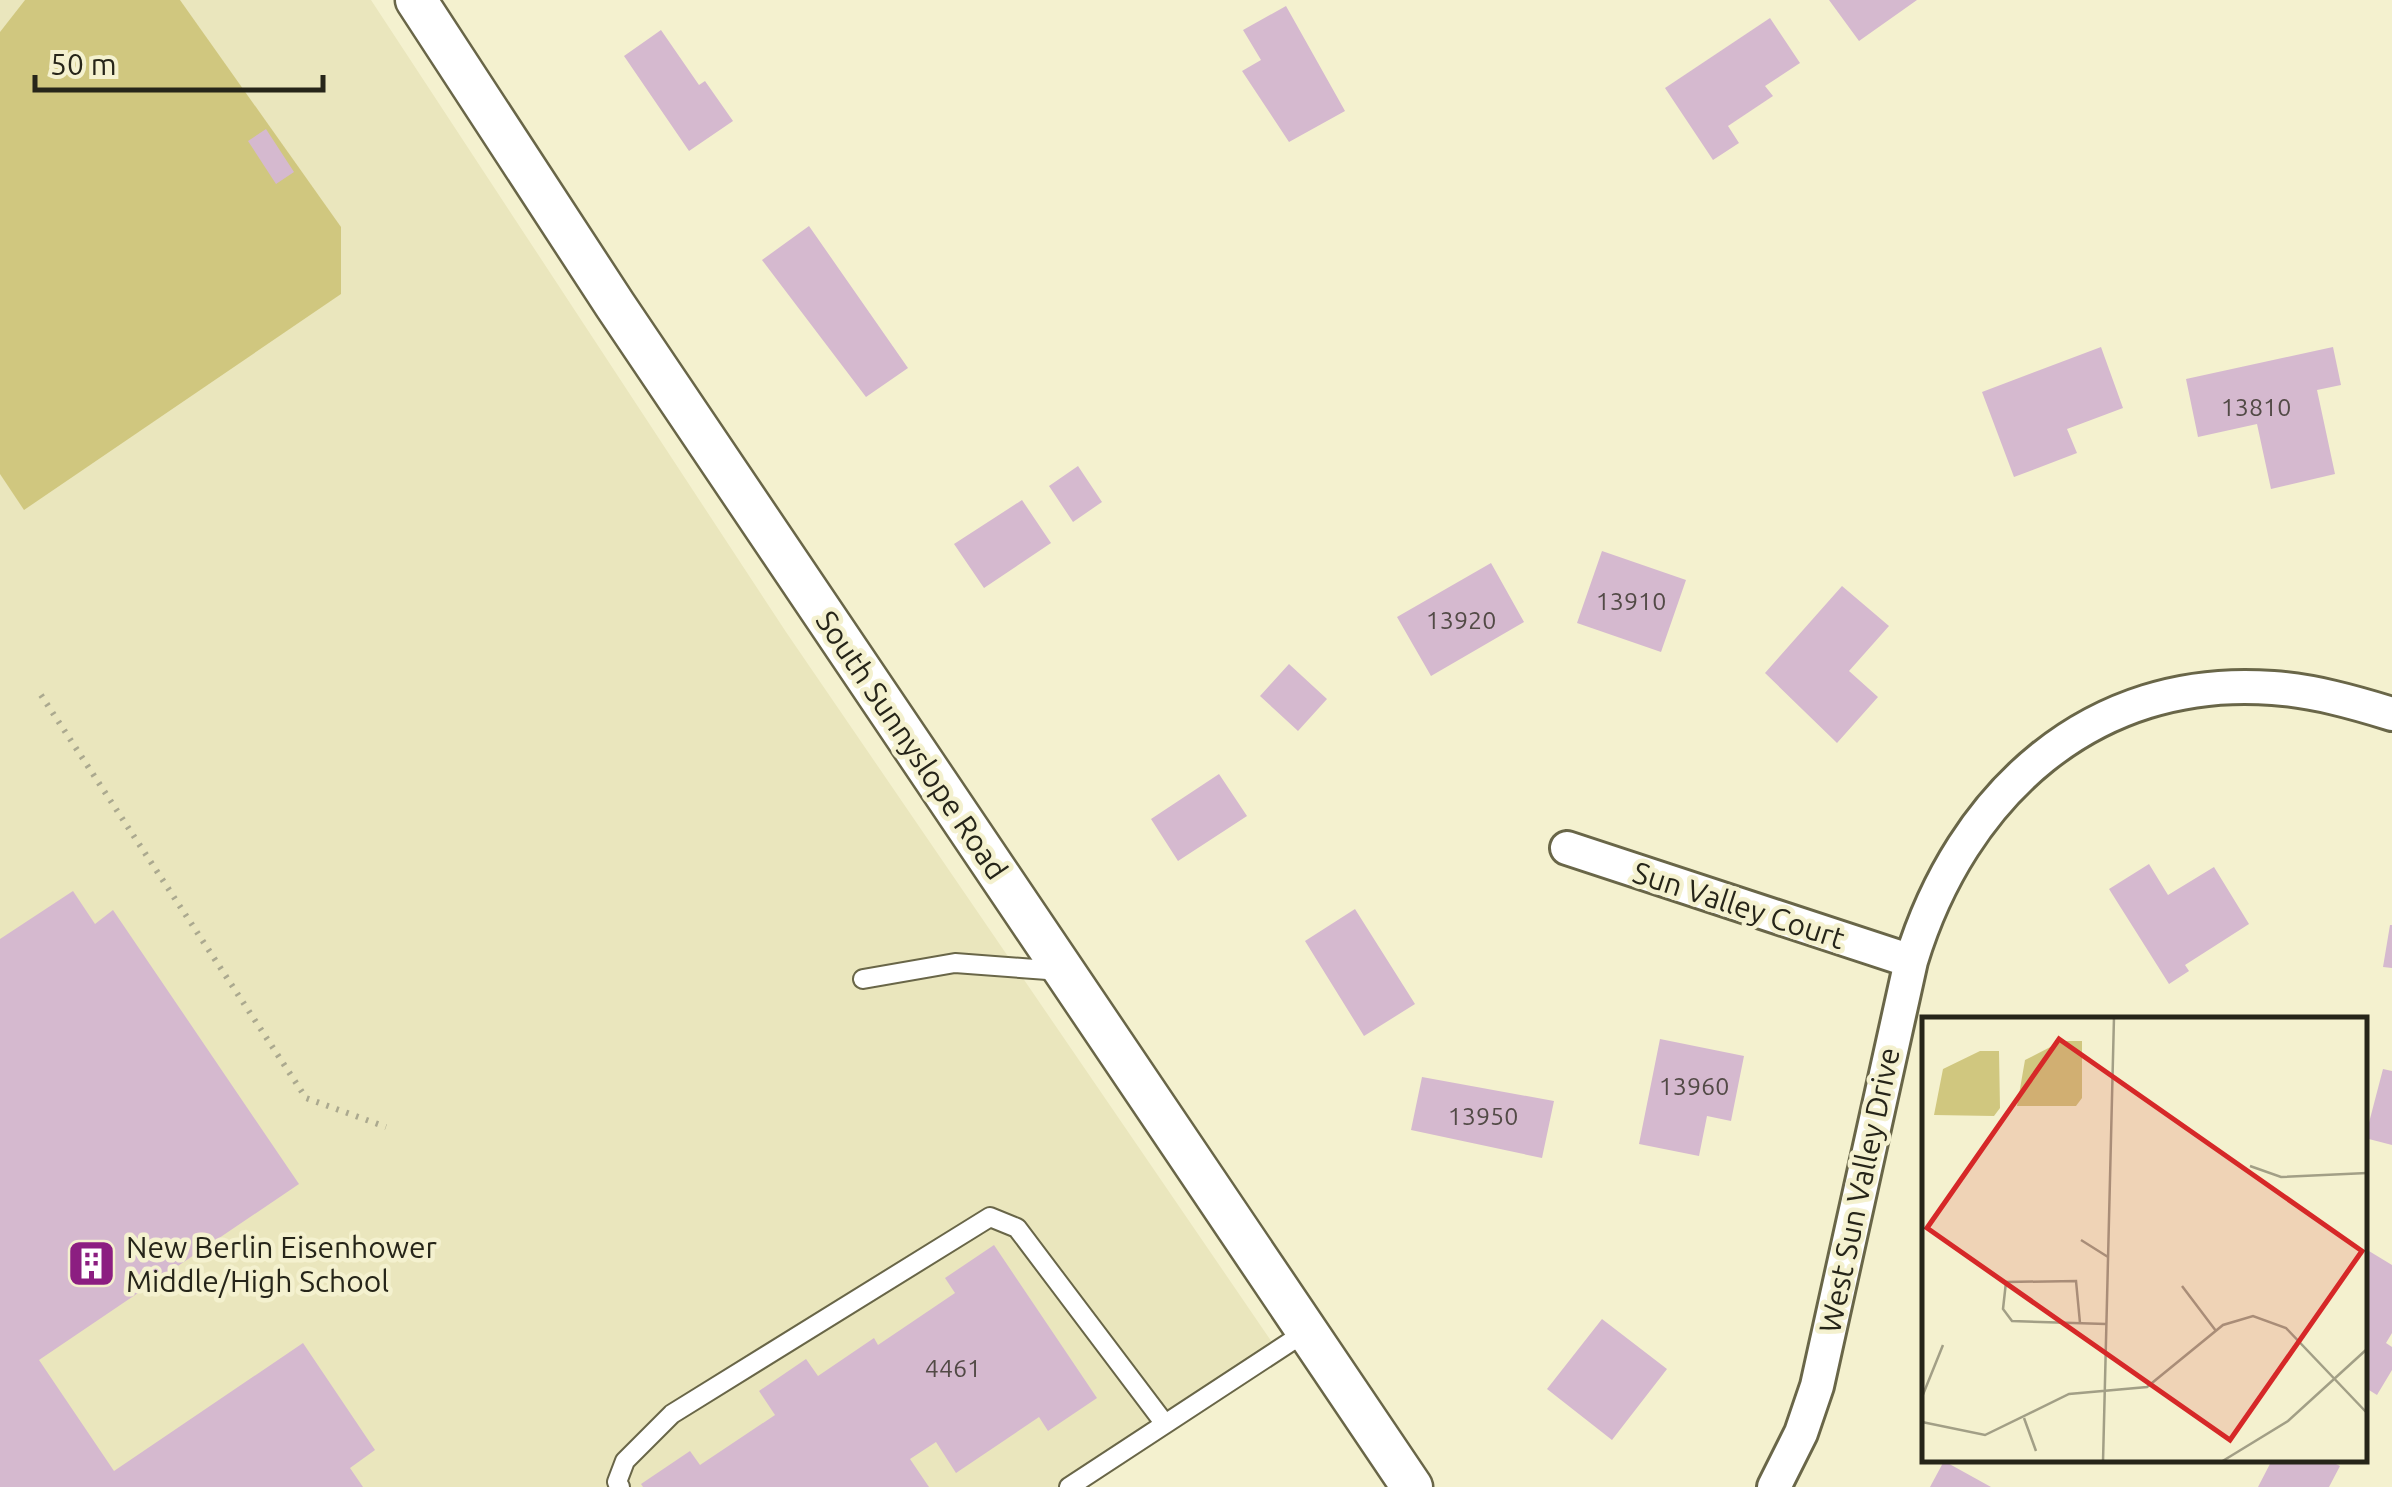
<svg xmlns="http://www.w3.org/2000/svg" width="2392" height="1487" viewBox="0 0 2392 1487" font-family="Ubuntu,sans-serif">
	<style>
		.built { fill: #eae6bd }
		.green { fill: #d0c77f }
		.building { fill: #d5b9cf }
		.lines { fill: none; stroke-linecap: round; stroke-linejoin: round }
		.service-casing { stroke: #696648; stroke-width: 22 }
		.minor-casing { stroke: #696648; stroke-width: 38 }
		.tertiary-casing { stroke: #696648; stroke-width: 45 }
		.path { stroke: #aba98f; stroke-width: 6; stroke-dasharray: 2.5 8; stroke-linecap: butt }
		.service { stroke: #fff; stroke-width: 18 }
		.minor { stroke: #fff; stroke-width: 32 }
		.tertiary { stroke: #fff; stroke-width: 40 }
		.labels { text-anchor: middle; dominant-baseline: central; stroke-width: 9; stroke-linejoin: round; paint-order: stroke }
		.number-label { font-size: 25px; fill: #524a46 }
		.street-label { font-size: 30px; fill: #262519; stroke: #f4f1cf }
		.poi-label { font-size: 30px; fill: #262519; stroke: #f4f1cf; text-anchor: start }
		.inset-road { fill: none; stroke: #a29f86; stroke-width: 2.5 }
		.view { fill: #d62828; fill-opacity: 0.15; stroke: #d62828; stroke-width: 5 }
		.inset-edge { fill: none; stroke: #262519; stroke-width: 5 }
	</style>
	<rect width="100%" height="100%" fill="#f4f1cf"/>
	<!-- built -->
	<path class="built" d="M0,0h371l415,632 490,716 -194,139h-1082z"/>
	<!-- green -->
	<path class="green" d="M25,0h155l161,227v67l-317,216 -24,-36v-442z"/>
	<!-- building -->
	<path class="building" d="M1829,0h88l-58,41z
		M1286,6l59,105 -56,31 -47,-71 19,-11 -18,-30z
		M1770,18l30,45 -35,23 8,10 -45,30 11,17 -26,17 -48,-72z
		M661,30l38,55 6,-4 28,40 -44,30 -65,-95z
		M266,129l28,43 -18,12 -28,-43z
		M809,226l99,142 -42,29 -104,-137z
		M2101,347l22,61 -56,21 10,24 -63,24 -32,-85z
		M2333,347l8,38 -24,5 18,84 -64,15 -14,-65 -59,13 -12,-58z
		M1078,466l24,36 -29,20 -24,-36z
		M1022,500l29,43 -67,45 -30,-44z
		M1602,551l84,29 -25,72 -84,-29z
		M1491,563l33,59 -93,54 -34,-59z
		M1842,586l47,40 -40,45 29,26 -41,46 -72,-70z
		M1289,664l38,35 -29,32 -38,-35z
		M1219,774l28,42 -69,45 -27,-42z
		M2149,864l19,31 46,-28 35,57 -64,41 4,6 -20,13 -60,-95z
		M73,891l22,33 18,-14 186,274 -260,176 75,111 189,-128 72,107 -25,18 13,19h-363v-548z
		M1355,909l60,95 -51,32 -59,-95z
		M2390,925h2v43l-9,-1z
		M1660,1039l84,17 -13,65 -24,-5 -8,40 -60,-12z
		M2383,1069l9,2v74l-27,-7z
		M1422,1077l132,24 -12,57 -131,-28z
		M994,1245l103,153 -49,33 -9,-14 -83,56 -20,-31 -26,17 19,28h-286l-2,-3 49,-33 10,14 75,-50 -16,-24 47,-32 12,17 56,-38 4,7 77,-52 -10,-15z
		M2364,1248l28,17v68l-6,10 6,4v23l-15,25 -13,-8z
		M1602,1319l65,50 -55,71 -65,-51z
		M2272,1460h56l12,6 -11,21h-71z
		M1944,1461l47,26h-61z"/>
	<g class="lines">
		<defs>
			<path id="service" d="M863,979l92,-16 106,8
				M620,1487l-3,-5 8,-21 47,-47 318,-197 27,11 148,196
				M1069,1487l238,-156"/>
			<path id="minor" d="M1567,848l344,113
				M1774,1487l27,-54 16,-47 94,-425c50,-165 180,-287 362,-273 41,3 80,14 119,26"/>
			<path id="tertiary" d="M416,0l199,305 797,1182"/>
		</defs>
		<!-- service casing -->
		<use href="#service" class="service-casing"/>
		<!-- minor casing -->
		<use href="#minor" class="minor-casing"/>
		<!-- tertiary casing -->
		<use href="#tertiary" class="tertiary-casing"/>
		<!-- path -->
		<path class="path" d="M41,695l265,403 80,29"/>
		<!-- service -->
		<use href="#service" class="service"/>
		<!-- minor -->
		<use href="#minor" class="minor"/>
		<!-- tertiary -->
		<use href="#tertiary" class="tertiary"/>
	</g>
	<!-- icons -->
	<defs>
		<symbol id="building-square" viewBox="-11 -11 22 22"><rect x="-9" y="-9" width="18" height="18" rx="4" fill="#8c1e81" stroke="#f4f1cf"/><path d="M-4-6H4V6H1V3H-1V6H-4ZM-2.5-4.3h1.7v1.8h-1.7ZM.8-4.3h1.7v1.8H.8ZM-2.5-1h1.7V.8h-1.7ZM.8-1h1.7V.8H.8Z" fill="#fff"/></symbol>
	</defs>
	<g fill-rule="evenodd">
		<use href="#building-square" x="64" y="1236" width="55" height="55"/>
	</g>
	<g class="labels">
		<!-- number labels -->
		<g class="number-label">
			<text x="2256" y="407">13810</text>
			<text x="1631" y="601">13910</text>
			<text x="1461" y="620">13920</text>
			<text x="1694" y="1086">13960</text>
			<text x="1483" y="1116">13950</text>
			<text x="953" y="1368">4461</text>
		</g>
		<!-- street labels -->
		<g class="street-label">
			<text transform="translate(912 745) rotate(56)">South Sunnyslope Road</text>
			<text transform="translate(1739 905) rotate(18)">Sun Valley Court</text>
			<text transform="translate(1859 1190) rotate(-78)">West Sun Valley Drive</text>
		</g>
		<!-- poi labels -->
		<g class="poi-label">
			<text x="126" y="1247">New Berlin Eisenhower<tspan x="126" dy="34">Middle/High School</tspan></text>
		</g>
	</g>
	<!-- overview -->
	<g transform="translate(1922 1017)">
		<rect width="445" height="445" fill="#f4f1cf"/>
		<path d="M140,24h20v57l-6,8h-59l8,-46zM58,34h19l1,57 -6,8 -60,-1 9,-46z" fill="#d0c77f"/>
		<path class="inset-road" d="M180,0h252M328,149l31,11 86,-4M159,223l27,17M260,269l34,45M158,306l-4,-42 -70,1 -3,27 9,12 94,3M0,380l21,-52M102,401l12,33M0,405l63,13 84,-41 78,-7 76,-62 30,-9 33,12 81,85M181,445l11,-445M299,445l67,-41 79,-72"/>
		<path class="view" d="M137,22l303,212 -132,189 -303,-212z"/>
		<rect width="445" height="445" class="inset-edge"/>
	</g>
	<!-- scale -->
	<path d="M35 75v15h288v-15" fill="none" stroke="#262519" stroke-width="5"/>
	<text x="50" y="75" font-size="30" fill="#262519" stroke="#f4f1cf" stroke-width="8" paint-order="stroke">50 m</text>
</svg>
